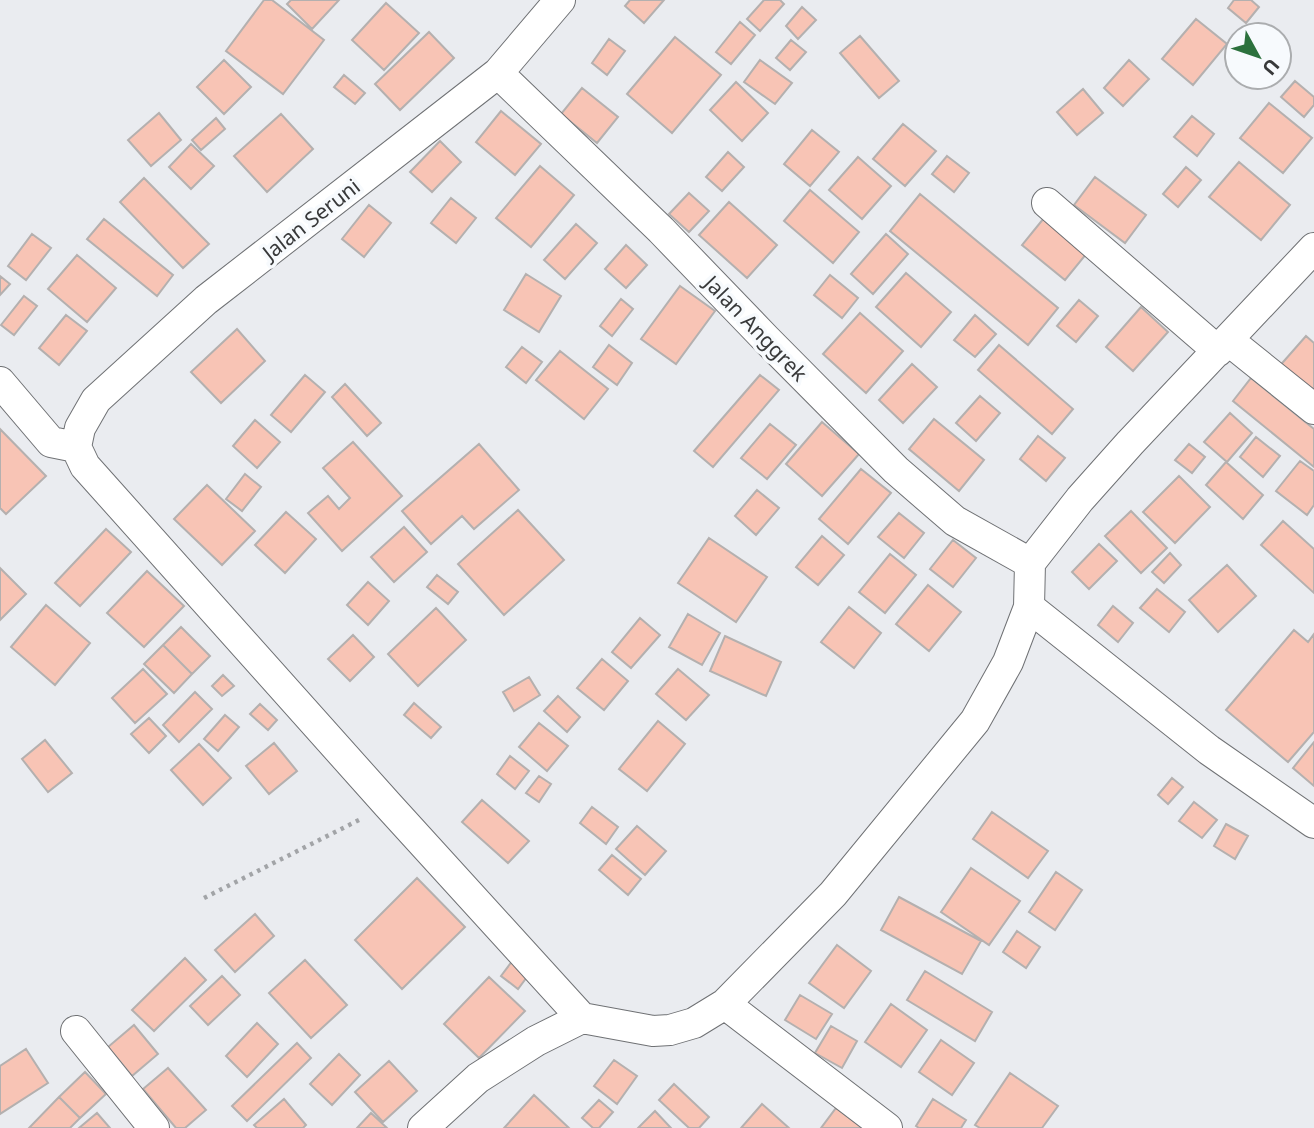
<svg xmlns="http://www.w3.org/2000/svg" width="1314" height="1128" viewBox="0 0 1314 1128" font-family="'Noto Sans',sans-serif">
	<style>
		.building { fill: #f8c4b5; stroke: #b4b0af; stroke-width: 2 }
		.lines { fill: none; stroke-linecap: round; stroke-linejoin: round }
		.minor-casing { stroke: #6f7174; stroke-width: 32 }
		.path { stroke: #a2a4a7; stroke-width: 4.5; stroke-dasharray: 3.5 5; stroke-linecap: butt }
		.minor { stroke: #fff; stroke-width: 30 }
		.labels { text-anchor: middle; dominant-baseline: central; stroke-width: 7; stroke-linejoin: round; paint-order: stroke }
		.street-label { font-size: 21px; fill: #38393a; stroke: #f7fafd }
	</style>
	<rect width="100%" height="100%" fill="#eaecf0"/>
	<!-- building -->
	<path class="building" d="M264,0h8l52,40 -41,54 -57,-43z
		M291,0h48l-27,29 -25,-25z
		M630,0h34l-20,23 -19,-17z
		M764,0h16l4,4 -24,27 -13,-12z
		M1234,0h17l8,7 -13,16 -18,-15z
		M386,3l33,30 -35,37 -32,-30z
		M802,7l14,13 -18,19 -12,-13z
		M1196,19l31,25 -34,41 -31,-26z
		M740,22l15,13 -24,29 -15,-12z
		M429,32l25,26 -54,52 -25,-26z
		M860,36l39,45 -20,17 -39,-45z
		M675,37l46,38 -49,58 -45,-39z
		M609,39l16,12 -18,24 -15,-12z
		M791,40l15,12 -16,18 -14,-12z
		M224,60l27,27 -27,27 -27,-27z
		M760,60l32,23 -17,21 -31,-22z
		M1129,60l20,19 -26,27 -19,-18z
		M344,75l21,18 -10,11 -21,-17z
		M1295,81l19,16v8l-10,12 -23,-20z
		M736,82l32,31 -26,28 -32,-31z
		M582,88l36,29 -21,26 -36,-29z
		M1083,89l20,24 -26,22 -20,-23z
		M1269,103l43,35 -29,35 -43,-35z
		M501,111l40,33 -26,31 -39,-33z
		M159,113l22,27 -30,26 -23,-26z
		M281,114l32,35 -46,43 -33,-36z
		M1192,116l22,18 -17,22 -23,-19z
		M216,118l9,11 -24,21 -9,-10z
		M903,124l33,27 -31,35 -32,-27z
		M812,130l27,22 -29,34 -26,-22z
		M440,141l21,21 -29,30 -22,-20z
		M191,144l23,22 -23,23 -22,-22z
		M728,152l16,15 -22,24 -16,-14z
		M947,156l22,17 -15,19 -22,-18z
		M858,157l33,29 -29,33 -33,-29z
		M1239,162l51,43 -29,35 -52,-43z
		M540,166l34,29 -43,52 -35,-29z
		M1186,167l15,13 -23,27 -15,-13z
		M1095,177l51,38 -21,28 -51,-38z
		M144,178l65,66 -26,24 -63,-66z
		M810,190l49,42 -26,31 -49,-42z
		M689,193l20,18 -20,21 -20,-18z
		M920,194l138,114 -30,37 -138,-114z
		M451,198l25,20 -20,25 -25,-20z
		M729,202l48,43 -30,33 -48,-43z
		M369,205l22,18 -27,34 -22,-18z
		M1044,218l43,35 -22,27 -43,-35z
		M104,219l69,56 -16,21 -70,-57z
		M576,224l21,19 -32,36 -21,-19z
		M32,234l19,14 -25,32 -18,-14z
		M886,234l22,20 -35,40 -22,-20z
		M626,245l21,20 -21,23 -21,-19z
		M77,255l39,33 -29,34 -39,-33z
		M906,273l45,39 -30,35 -45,-40z
		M526,274l35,22 -22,36 -35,-22z
		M830,275l28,23 -16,20 -28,-23z
		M0,276l10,8 -10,11z
		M680,286l35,25 -39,53 -35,-25z
		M24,296l13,10 -23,29 -13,-10z
		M621,299l12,10 -21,27 -12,-10z
		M1079,300l19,16 -22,26 -19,-16z
		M1141,307l27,25 -35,39 -27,-24z
		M860,313l43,38 -37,42 -43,-39z
		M66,315l21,16 -28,34 -20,-17z
		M975,315l21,19 -21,23 -21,-17z
		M237,329l28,32 -44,42 -30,-31z
		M1306,336l8,7v59l-37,-33z
		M609,345l23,18 -15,22 -24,-18z
		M999,345l74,64 -21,25 -74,-64z
		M522,347l20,15 -16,21 -20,-16z
		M560,351l48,38 -24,30 -48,-39z
		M912,364l25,23 -34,36 -24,-23z
		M305,375l20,17 -34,40 -20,-17z
		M760,375l19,15 -66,77 -19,-16z
		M1251,378l63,51v38l-81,-66z
		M345,384l36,39 -14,13 -35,-39z
		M980,396l20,17 -24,28 -20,-18z
		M1230,413l22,20 -25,29 -23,-20z
		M934,419l50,41 -25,31 -50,-42z
		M255,420l25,22 -23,26 -24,-22z
		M822,422l37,32 -37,42 -36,-32z
		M770,424l26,21 -29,34 -26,-21z
		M0,429l46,47 -40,38 -6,-6z
		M1038,436l27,22 -19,23 -26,-22z
		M1256,437l24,19 -17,21 -23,-20z
		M353,442l49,54 -60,55 -34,-38 20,-17 11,13 11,-11 -27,-30z
		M479,444l40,46 -45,39 -12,-13 -31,28 -29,-33z
		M1189,444l16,13 -13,16 -17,-13z
		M1300,461l14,10v34l-7,10 -31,-24z
		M1226,462l37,33 -20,24 -37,-34z
		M861,469l30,24 -43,51 -29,-25z
		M245,474l16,13 -19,24 -16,-12z
		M1179,476l31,31 -35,36 -32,-31z
		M207,485l48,46 -33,34 -48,-46z
		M757,490l22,18 -23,27 -21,-19z
		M518,510l46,50 -60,55 -46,-51z
		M1131,511l36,37 -26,25 -36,-37z
		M286,512l30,27 -31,34 -30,-28z
		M899,513l25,20 -20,25 -26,-21z
		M1283,521l31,28v44l-53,-48z
		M404,527l23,25 -33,30 -23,-25z
		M106,529l25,23 -51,54 -25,-23z
		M822,536l22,19 -26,30 -22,-18z
		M709,538l58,39 -31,45 -58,-39z
		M953,540l23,18 -23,29 -23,-18z
		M1099,544l18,17 -28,28 -17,-17z
		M1170,553l11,12 -17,18 -12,-11z
		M890,554l26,21 -31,38 -26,-21z
		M1227,565l29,31 -38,36 -29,-32z
		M0,568l26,26 -26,26z
		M147,571l37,35 -40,41 -37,-34z
		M437,575l21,17 -10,12 -21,-17z
		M368,582l21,19 -21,24 -21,-20z
		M928,585l33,27 -32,39 -33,-27z
		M1157,589l28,23 -16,20 -29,-24z
		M46,605l44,38 -35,42 -44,-38z
		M1113,606l20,17 -15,19 -20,-17z
		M849,607l32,26 -27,35 -33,-26z
		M436,608l30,32 -48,46 -30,-32z
		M688,614l32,19 -18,32 -33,-18z
		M640,618l20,17 -29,33 -19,-16z
		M181,627l29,29 -18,18 -29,-29z
		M1294,630l14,12 6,-8v98l-26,30 -62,-52z
		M353,635l21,22 -24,24 -22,-22z
		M725,636l56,26 -15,34 -56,-25z
		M163,645l29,29 -18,19 -30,-29z
		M602,659l26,22 -24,29 -27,-22z
		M143,669l24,25 -32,29 -23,-25z
		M678,669l31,26 -23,25 -30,-26z
		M223,675l11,11 -12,10 -10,-10z
		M529,677l11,18 -26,16 -11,-19z
		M195,692l17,17 -33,33 -16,-17z
		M558,696l22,21 -13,15 -23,-21z
		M414,703l27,24 -10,11 -27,-23z
		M260,704l17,16 -9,10 -18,-16z
		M225,715l14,12 -21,24 -14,-12z
		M149,718l17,18 -17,17 -18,-19z
		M658,721l27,23 -38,47 -28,-22z
		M539,723l29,23 -21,25 -28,-24z
		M45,740l27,33 -24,19 -26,-33z
		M1314,742v44l-21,-18z
		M274,743l23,28 -28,23 -23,-28z
		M199,744l32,34 -28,27 -32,-35z
		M510,756l19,15 -14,18 -18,-15z
		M539,776l12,8 -12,18 -13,-9z
		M1172,778l11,9 -15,17 -10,-9z
		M482,800l47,41 -21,22 -46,-41z
		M1194,802l23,18 -15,18 -23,-17z
		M592,807l26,20 -12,17 -26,-21z
		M992,812l56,39 -20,27 -55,-39z
		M1226,824l22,12 -13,23 -21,-13z
		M637,826l29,25 -21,24 -29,-26z
		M612,855l29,24 -13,16 -29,-25z
		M971,868l49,33 -31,44 -48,-33z
		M1056,872l26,18 -27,40 -26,-18z
		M417,878l48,49 -63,62 -47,-49z
		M899,897l82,44 -19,33 -81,-44z
		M255,914l19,22 -39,36 -20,-22z
		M1017,931l23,16 -14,21 -23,-16z
		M837,945l34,26 -27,37 -35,-25z
		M185,958l21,22 -52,51 -22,-21z
		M305,960l42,45 -36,33 -42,-45z
		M513,960l17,13 -12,16 -17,-13z
		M925,971l67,41 -17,29 -68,-41z
		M222,976l18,19 -32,30 -18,-19z
		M489,977l36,34 -46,47 -35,-34z
		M800,995l32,19 -16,25 -31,-19z
		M891,1004l36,26 -26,37 -36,-25z
		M257,1023l21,21 -31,33 -21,-21z
		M134,1025l24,29 -26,22 -24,-29z
		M831,1026l26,15 -15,27 -27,-15z
		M941,1040l33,23 -22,32 -33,-23z
		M297,1043l14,15 -64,63 -15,-15z
		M26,1049l22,34 -48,31v-48z
		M339,1054l21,21 -28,30 -22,-21z
		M614,1060l23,16 -20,28 -23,-18z
		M389,1061l28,30 -34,31 -28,-30z
		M168,1068l38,42 -21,18h-9l-33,-39z
		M85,1072l21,22 -26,24 -21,-21z
		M1010,1073l48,33 -16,22h-62l-5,-3z
		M674,1084l35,33 -10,11h-10l-30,-28z
		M534,1095l35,33h-65z
		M59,1097l21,21 -10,10h-41z
		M284,1099l22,26 -3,3h-46l-3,-3z
		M933,1099l33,21 -5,8h-42l-3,-2z
		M599,1100l14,12 -14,16h-6l-11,-10z
		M762,1104l27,24h-48z
		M836,1108l27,20h-42z
		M655,1111l16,17h-33z
		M97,1113l13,15h-31z
		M371,1113l16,15h-30z"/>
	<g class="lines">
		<defs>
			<path id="minor" d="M498,73l163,157 105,109 130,131 59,51 75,42
				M1047,203l171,148
				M1228,340l86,69
				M0,382l51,60 25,5
				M76,447l9,19 303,339 194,213 71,13 17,-1 24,-7 31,-19 108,-110 142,-173 33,-59 21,-55 1,-44 50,-64 50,-56 184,-195
				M76,447l4,-19 16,-28 110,-100 292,-227 62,-73
				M1029,607l180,143 105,73
				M725,1004l162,124
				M76,1031l78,97
				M423,1128l55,-50 58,-37 46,-23"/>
		</defs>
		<!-- minor casing -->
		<use href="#minor" class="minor-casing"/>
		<!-- path -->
		<path class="path" d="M204,898l155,-78"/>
		<!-- minor -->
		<use href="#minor" class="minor"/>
	</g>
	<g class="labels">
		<!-- street labels -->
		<g class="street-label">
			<text transform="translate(311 219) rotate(-38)">Jalan Seruni</text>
			<text transform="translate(756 328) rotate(46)">Jalan Anggrek</text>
		</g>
	</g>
	<!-- north arrow -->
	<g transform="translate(1258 56) rotate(130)"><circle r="33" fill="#f7fafd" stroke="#abadaf" stroke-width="2"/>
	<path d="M0-5L12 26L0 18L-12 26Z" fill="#2c713d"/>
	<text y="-10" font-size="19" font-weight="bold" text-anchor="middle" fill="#38393a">U</text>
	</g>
</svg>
